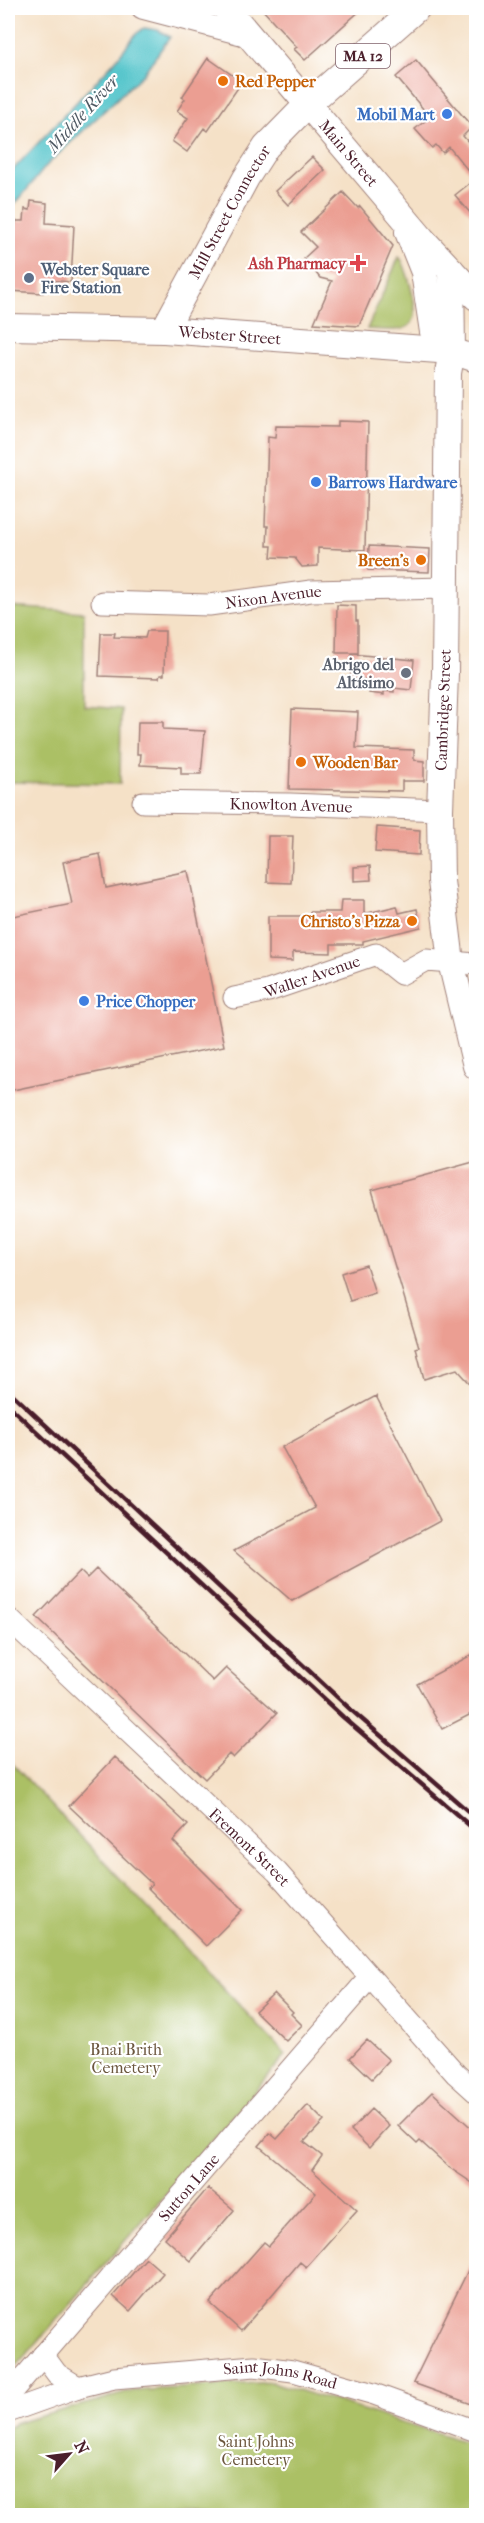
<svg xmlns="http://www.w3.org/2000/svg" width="484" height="2523" viewBox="0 0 484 2523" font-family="'IM FELL French Canon',serif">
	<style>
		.green { fill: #abc065; stroke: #7a7048; stroke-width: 1.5 }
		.water { fill: #58c6cc; stroke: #51727c; stroke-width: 1.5 }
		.building { fill: #eb9e92 }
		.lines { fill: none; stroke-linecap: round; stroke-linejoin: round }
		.minor-casing { stroke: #a08079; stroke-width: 23 }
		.major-casing { stroke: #a08079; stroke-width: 28 }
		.minor { stroke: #fff; stroke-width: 21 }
		.major { stroke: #fff; stroke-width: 26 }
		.rail { stroke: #4a1f2b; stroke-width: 4.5 }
		.food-dot { fill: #e8710a; stroke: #fff; stroke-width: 2 }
		.shop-dot { fill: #3f7fe0; stroke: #fff; stroke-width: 2 }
		.health-dot { fill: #e0444e; stroke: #fff; stroke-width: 2 }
		.service-dot { fill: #5c6f8a; stroke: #fff; stroke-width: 2 }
		.worship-dot { fill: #6b7280; stroke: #fff; stroke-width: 2 }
		.labels { text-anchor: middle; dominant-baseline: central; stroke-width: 4.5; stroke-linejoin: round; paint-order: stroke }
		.shield { fill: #fff; stroke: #80626b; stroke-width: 1.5 }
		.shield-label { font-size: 15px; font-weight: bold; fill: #4a1f2b }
		.food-label { font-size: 16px; font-weight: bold; fill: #c56008; stroke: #fff; text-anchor: start }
		.shop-label { font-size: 16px; font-weight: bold; fill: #366cbe; stroke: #fff; text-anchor: start }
		.street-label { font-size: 16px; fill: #4a1f2b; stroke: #fff }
		.health-label { font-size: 16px; font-weight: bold; fill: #be3a42; stroke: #fff; text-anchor: end }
		.service-label { font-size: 16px; font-weight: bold; fill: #4e5e75; stroke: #fff; text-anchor: start }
		.worship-label { font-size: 16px; font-weight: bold; fill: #5b616d; stroke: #fff; text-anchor: end }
		.park-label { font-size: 16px; fill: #6c573f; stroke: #fff }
		.water-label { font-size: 18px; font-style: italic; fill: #4f5963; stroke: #fff }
	</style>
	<rect width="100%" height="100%" fill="#fff"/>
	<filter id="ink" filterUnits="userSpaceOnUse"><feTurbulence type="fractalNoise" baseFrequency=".0167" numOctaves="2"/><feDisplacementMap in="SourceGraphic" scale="12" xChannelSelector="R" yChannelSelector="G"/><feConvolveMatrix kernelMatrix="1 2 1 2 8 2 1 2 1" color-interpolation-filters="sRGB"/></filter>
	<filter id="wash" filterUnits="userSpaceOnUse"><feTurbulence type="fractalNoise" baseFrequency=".008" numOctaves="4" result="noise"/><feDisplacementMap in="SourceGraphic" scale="24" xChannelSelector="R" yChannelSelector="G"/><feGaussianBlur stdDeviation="1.35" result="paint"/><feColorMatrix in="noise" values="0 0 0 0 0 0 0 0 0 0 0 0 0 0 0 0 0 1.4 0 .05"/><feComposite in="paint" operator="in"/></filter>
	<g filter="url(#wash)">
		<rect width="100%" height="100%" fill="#f5e1c7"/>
		<!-- green -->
		<path class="green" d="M399,257c7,6 17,47 16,57 0,5 -3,9 -6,12 -10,7 -30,3 -42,3z
			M8,607l76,5v94l37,3 -1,75 -112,-2z
			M8,1759l278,296 -278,321z
			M272,2382l204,63v70h-468v-87l8,-5 117,-32z"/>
		<!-- water -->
		<path class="water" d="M144,28l14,2 12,7 -27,37 -96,91 -39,48v-38l106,-113 22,-28z"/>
		<g id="blocks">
			<!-- building -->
			<path class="building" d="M261,8h102l-58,52 -11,-11 3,-2z
				M208,58l34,24 -34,49 -4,-3 -17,24 -15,-11 16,-23 -11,-7 8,-12 -3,-2z
				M416,60l56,67 -9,9 14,16v69l-22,-26 20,-16 -26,-32 -6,6 -7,-8 -4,3 -17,-19 15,-12 -34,-40z
				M312,157l13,13 -37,35 -13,-14z
				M343,192l15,16 2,-2 33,40 -34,80 -45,-3 18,-42 -12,-3 -16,-20 12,-11 -15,-15z
				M31,201l16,2 -1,20 28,2 -3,57 -27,-2 -1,13 -34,-2 -1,-59 6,2 2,-13h8l1,-12 5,1z
				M338,421l30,1 -3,128 -47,-2v18l-16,1 -7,-9 -24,-1 1,-11h-5l1,-20h-3l3,-89 7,1 1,-12 62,1z
				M369,546l61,3 -1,23 -61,-2z
				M337,605l19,1v15h2v32h-22z
				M147,631h18l-1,44h-4l-1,3 -60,-2 2,-43h14l-1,4 31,1z
				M352,654l62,6 -3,30 -17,-2v4l-10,-1v4l-15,-2 1,-13 -20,-2z
				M292,709l66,3 -2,36 58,2v10l10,1v20h-22v10l-113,-2z
				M138,722h25v7l42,2 -4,43h-20v-7l-41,-2 1,-11h-4z
				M377,827l43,3 -1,25 -44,-3z
				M268,836h25l-2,47 -24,-1z
				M100,854l6,34 82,-17 36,175 -216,45v-174l64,-13 -9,-42z
				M370,866l1,14 -17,1v-14z
				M341,900h23v14l33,-8 2,7 18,-4 4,18 -58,14v3h-32v9l-38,-1v9l-25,-1v-44h42v-4h30z
				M477,1161v230l-20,-22 -33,10 -8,-31 3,-1 -47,-157z
				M366,1265l9,28 -25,8 -9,-28z
				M376,1396l64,125 -148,80 -58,-50 81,-43 -33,-61z
				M96,1569l117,112 13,-13 51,45 -44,45 -4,-4 -24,25 -169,-162 44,-46 7,7z
				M477,1652v59l-35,18 -25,-45z
				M115,1757l73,68 -15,16 69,69 -36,36 -58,-58 4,-4 -83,-78z
				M274,1993l19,19 -2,2 11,11 -16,16 -31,-30z
				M367,2040l22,20 -17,19 -22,-21z
				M432,2092l45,41v53l-27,-18 -30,-27 -3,3 -19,-18z
				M308,2105l16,16 -20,21 18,14 -10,14 45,40 -51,57 -6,-5 -59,69 -31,-28 54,-61 5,4 47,-53 -57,-47 11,-13 7,6z
				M371,2109l18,17 -20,22 -18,-18z
				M208,2188l26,22 -43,51 -26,-23z
				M477,2252v154l-64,-23z
				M146,2258l17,15 -33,38 -17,-15z"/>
		</g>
	</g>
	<g filter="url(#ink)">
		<use href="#blocks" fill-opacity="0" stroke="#a08079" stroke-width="1.5"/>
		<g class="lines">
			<defs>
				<g id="minor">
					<path d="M142,8l107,28"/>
					<path id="s1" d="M102,602l107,3 102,-14 135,-3"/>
					<path id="s2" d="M143,802l147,2 150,6"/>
					<path id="s3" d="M234,998l34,-7 108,-37 25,20 25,-14 50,4"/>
					<path id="s4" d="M8,1618l269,254 179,202 20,18"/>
					<path d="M43,2355l14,19 21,13"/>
					<path id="s5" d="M8,2396l362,-419"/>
					<path id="s6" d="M8,2412l70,-25 36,-9 140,-12 39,5 81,23 102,37"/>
				</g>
				<g id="major">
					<path id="s7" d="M226,8l196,231 54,58"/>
					<path d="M408,232l16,40 9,60 19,19"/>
					<path d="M451,270l1,81 -4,22 -3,301 -5,136 1,71 10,81 25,104"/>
					<path id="s8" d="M8,327l156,3 288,21 24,8"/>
					<path id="s9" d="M164,330l82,-152 20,-31 42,-43 109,-96"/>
				</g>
			</defs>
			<!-- minor casing -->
			<use href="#minor" class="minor-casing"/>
			<!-- major casing -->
			<use href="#major" class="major-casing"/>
			<!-- minor -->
			<use href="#minor" class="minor"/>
			<!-- major -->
			<use href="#major" class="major"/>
			<!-- rail -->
			<path class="rail" d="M8,1390l342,319 126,109
				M8,1405l335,312 133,114"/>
		</g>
	</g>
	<!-- markers -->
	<g class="food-dot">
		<circle cx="223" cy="81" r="6"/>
		<circle cx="421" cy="560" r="6"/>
		<circle cx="301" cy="762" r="6"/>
		<circle cx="412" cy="921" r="6"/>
	</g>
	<g class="shop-dot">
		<circle cx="447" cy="114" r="6"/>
		<circle cx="316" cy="482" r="6"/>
		<circle cx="84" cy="1001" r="6"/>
	</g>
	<path class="health-dot" d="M355 254h6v6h6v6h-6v6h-6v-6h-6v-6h6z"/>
	<circle class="service-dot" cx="29" cy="278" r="6"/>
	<circle class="worship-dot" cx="406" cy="673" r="6"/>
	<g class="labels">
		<!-- shield labels -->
		<rect class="shield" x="336" y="44" width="54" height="24" rx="4.5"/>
		<g class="shield-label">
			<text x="363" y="56">MA 12</text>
		</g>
		<!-- food labels -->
		<g class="food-label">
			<text x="235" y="81">Red Pepper</text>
			<text x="409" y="560" text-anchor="end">Breen's</text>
			<text x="313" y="762">Wooden Bar</text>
			<text x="400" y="921" text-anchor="end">Christo's Pizza</text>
		</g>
		<!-- shop labels -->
		<g class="shop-label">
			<text x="435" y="114" text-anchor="end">Mobil Mart</text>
			<text x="328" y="482">Barrows Hardware</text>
			<text x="96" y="1001">Price Chopper</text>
		</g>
		<!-- street labels -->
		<g class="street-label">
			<text stroke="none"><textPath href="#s7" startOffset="190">Main Street</textPath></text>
			<text stroke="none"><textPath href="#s9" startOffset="135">Mill Street Connector</textPath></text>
			<text stroke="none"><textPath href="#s8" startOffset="222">Webster Street</textPath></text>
			<text stroke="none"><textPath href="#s1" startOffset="172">Nixon Avenue</textPath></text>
			<text transform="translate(443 710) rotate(-88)">Cambridge Street</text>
			<text stroke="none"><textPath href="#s2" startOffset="148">Knowlton Avenue</textPath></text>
			<text stroke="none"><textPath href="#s3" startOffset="81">Waller Avenue</textPath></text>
			<text stroke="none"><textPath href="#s4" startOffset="333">Fremont Street</textPath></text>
			<text stroke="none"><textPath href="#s5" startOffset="276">Sutton Lane</textPath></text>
			<text stroke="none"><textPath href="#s6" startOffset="279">Saint Johns Road</textPath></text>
		</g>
		<!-- health labels -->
		<g class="health-label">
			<text x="346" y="263">Ash Pharmacy</text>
		</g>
		<!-- service labels -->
		<g class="service-label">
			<text x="41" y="269">Webster Square<tspan x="41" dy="18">Fire Station</tspan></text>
		</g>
		<!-- worship labels -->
		<g class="worship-label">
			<text x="394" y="664">Abrigo del<tspan x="394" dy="18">Altísimo</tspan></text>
		</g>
		<!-- park labels -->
		<g class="park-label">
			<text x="126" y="2049">Bnai Brith<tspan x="126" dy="18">Cemetery</tspan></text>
			<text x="256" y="2441">Saint Johns<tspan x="256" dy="18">Cemetery</tspan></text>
		</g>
		<!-- water labels -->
		<g class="water-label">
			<text transform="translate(83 114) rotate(-48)">Middle River</text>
		</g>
	</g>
	<!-- margin -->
	<rect width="484" height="2523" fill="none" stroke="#fff" stroke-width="30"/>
	<!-- north arrow -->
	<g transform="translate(69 2454) rotate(62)" stroke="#ffffff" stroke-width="4.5" paint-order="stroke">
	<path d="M0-4.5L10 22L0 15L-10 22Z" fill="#4a1f2b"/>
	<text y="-9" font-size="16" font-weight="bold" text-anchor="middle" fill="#4a1f2b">N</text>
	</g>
</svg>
